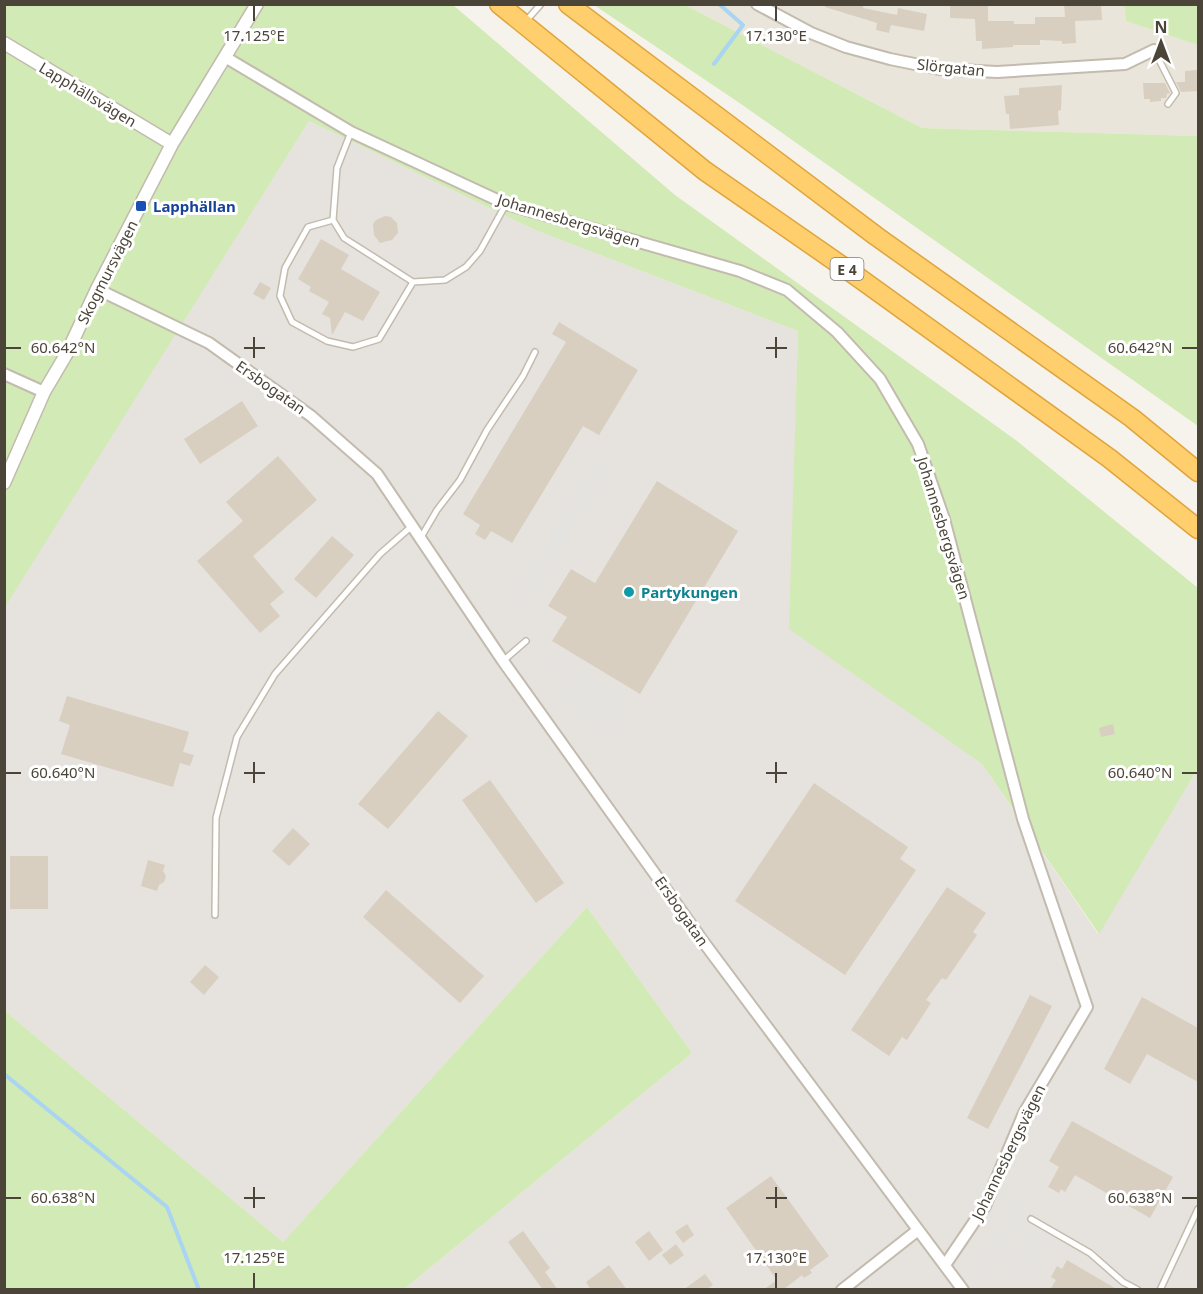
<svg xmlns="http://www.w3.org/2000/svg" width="1203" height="1294" viewBox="0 0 1203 1294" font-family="'Noto Sans',sans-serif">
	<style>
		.residential { fill: #eae5da }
		.industrial { fill: #e6e2dd }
		.green { fill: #d2eab5 }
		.parking { fill: #e5e3e0 }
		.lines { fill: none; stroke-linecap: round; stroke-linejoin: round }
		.stream { stroke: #a9d4f2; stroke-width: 4 }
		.building { fill: #d8cfc1 }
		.service-casing { stroke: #c2bbae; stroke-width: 8 }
		.minor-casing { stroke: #c2bbae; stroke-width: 14 }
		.tertiary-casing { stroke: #c2bbae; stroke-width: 15 }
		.motorway-casing { stroke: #e0a43c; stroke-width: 21 }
		.service { stroke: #fff; stroke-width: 5 }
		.minor { stroke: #fff; stroke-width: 10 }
		.tertiary { stroke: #fff; stroke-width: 12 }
		.motorway { stroke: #ffcf6e; stroke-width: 18 }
		.ticks { fill: none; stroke: #4b4439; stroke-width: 2 }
		.transit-dot { fill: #1a4fb4; stroke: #fff; stroke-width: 2 }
		.culture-dot { fill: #0f9aa8; stroke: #fff; stroke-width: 2 }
		.labels { text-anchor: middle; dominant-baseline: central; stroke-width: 6; stroke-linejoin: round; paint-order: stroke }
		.shield { fill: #fff; stroke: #817c74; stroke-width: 1.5 }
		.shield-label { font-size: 14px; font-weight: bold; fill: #4b4439 }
		.street-label { font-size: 15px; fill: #4b4439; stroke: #fff }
		.transit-label { font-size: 15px; font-weight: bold; fill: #164399; stroke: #fff; text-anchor: start }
		.culture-label { font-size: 15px; font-weight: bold; fill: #0d838f; stroke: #fff; text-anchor: start }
		.ticks-label { font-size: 15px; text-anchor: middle; fill: #4b4439; stroke: #fff; stroke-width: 6; stroke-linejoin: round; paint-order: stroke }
	</style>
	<rect width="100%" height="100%" fill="#f6f3ec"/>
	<!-- residential -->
	<path class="residential" d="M685,5h439l2,16 72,24v91l-276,-8z"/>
	<!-- industrial -->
	<path class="industrial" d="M309,121l226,109 263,101 -8,298 192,135 116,170 100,-166v521h-794l288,-236 -105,-146 -304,335 -278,-231 -1,-404z"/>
	<!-- green -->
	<path class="green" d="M5,5h448l222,190 342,246 181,147v180l-99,166 -117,-170 -193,-135 9,-298 -263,-101 -226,-109 -304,486z
		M594,5h91l237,123 276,8v290l-457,-322z
		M1124,5h74v40l-72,-24z
		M587,907l105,146 -288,236h-399v-278l278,231z"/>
	<!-- parking -->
	<path class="parking" d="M597,462l12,7 -81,132 -12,-8z
		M549,653l81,48 -18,32 -53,-33 14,-24 -27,-17z
		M1020,1198l9,5 -41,70 -9,-6z
		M538,1227l22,31 -8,5 -22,-31z
		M1032,1229l17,10 -22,38 -17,-10z"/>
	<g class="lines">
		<!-- stream -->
		<path class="stream" d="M714,64l29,-39 -24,-21
			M4,1074l163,133 32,83"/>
	</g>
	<!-- building -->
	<path class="building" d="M825,4h39l-1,4 34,7 1,-7 29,6 -3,17 -33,-6 -2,8 -13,-3 1,-7 -52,-16z
		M950,4h38v17h26v3h21v-7h30l-1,-13h37l1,16 -27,1 1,22 -14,1v-3l-22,-1v5h-27v2l-31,2v-8h-6l-1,-22 -25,-1z
		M1197,70l1,21 -17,1 -5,-10h9v-11z
		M1143,83h22l5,10 -3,1 -1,4h-5v3l-11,1v-3h-6z
		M1062,85l-1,25 -3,1 1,14 -49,4 -1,-15h-3l-2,-18 15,-1v-7z
		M385,216l6,1 6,6 1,10 -6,7 -12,3 -6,-8 -1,-11 3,-4z
		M321,239l28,16 -8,14 39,23 -17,29 -18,-9 -13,23 -2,-17 -8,-4 7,-12 -20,-11 2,-4 -13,-8z
		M260,282l11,6 -7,12 -11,-6z
		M559,322l79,48 -39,65 -16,-9 -71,117 -21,-12 -6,9 -10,-6 5,-9 -17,-11 103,-172 -14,-8z
		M242,401l16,25 -58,38 -16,-25z
		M278,456l39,44 -64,56 31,36 -14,12 10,12 -20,17 -63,-72 46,-40 -17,-19z
		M657,481l81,50 -98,163 -88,-53 15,-24 -19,-11 23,-37 24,14z
		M332,536l22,19 -38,43 -22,-19z
		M67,696l122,36 -6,20 11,3 -4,11 -10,-3 -7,24 -112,-33 9,-29 -11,-4z
		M438,711l30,25 -80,93 -30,-25z
		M1113,724l2,10 -14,3 -2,-9z
		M490,780l74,103 -28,20 -74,-103z
		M814,783l94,64 -8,12 16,11 -71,105 -110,-74z
		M293,828l17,16 -21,22 -17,-15z
		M10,856h38v53h-38z
		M148,860l17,5 -2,6 3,5 -2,6 -5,3 -2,6 -16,-5z
		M947,887l39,26 -13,19 4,3 -31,45 -4,-2 -16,22 5,3 -24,37 -5,-3 -13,19 -38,-26z
		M386,890l98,86 -24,27 -97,-86z
		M205,965l14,12 -15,18 -14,-13z
		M1030,995l22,11 -64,123 -21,-11z
		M1142,997l56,31v54l-51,-28 -17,30 -26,-15z
		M1072,1121l101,56 -23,41 -75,-43 -10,17 -4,-3 -2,4 -11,-6 11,-20 -10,-6z
		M771,1176l58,80 -19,14 2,3 -8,5 -2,-3 -19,15h-20l14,-10 -51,-72z
		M687,1224l7,11 -11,8 -8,-11z
		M523,1231l27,37 -5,4 13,18h-15l-35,-48z
		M649,1231l14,19 -14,11 -14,-19z
		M676,1244l8,11 -14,10 -8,-10z
		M1067,1260l51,30h-68l6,-10 -5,-3 6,-11 5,3z
		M609,1265l18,25h-36l-5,-8z
		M705,1274l8,11 -7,5h-23z"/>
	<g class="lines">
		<defs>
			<path id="service" d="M526,21l15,-17
				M1154,50l22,43 -8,11
				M351,132l-14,36 -4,52 11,18 69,44 32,-2 21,-13 14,-16 26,-47
				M333,220l-25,7 -23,41 -5,28 12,26 35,19 26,6 26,-8 34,-57
				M420,539l17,-29 23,-30 27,-50 36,-54 12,-24
				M503,661l23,-20
				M215,915l1,-97 21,-81 38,-63 105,-120 32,-28
				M1031,1219l59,34 33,29 15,8
				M1160,1290l38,-81"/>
			<path id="minor" d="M757,4l54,29 35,14 44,12 49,10 58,3 128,-8 29,-14
				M225,57l126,75 155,72 234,67 47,19 50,42 43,47 38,65 26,75 79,300 64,188 -63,106 -39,93 -40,59
				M97,289l112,54 102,73 66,58 126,187 199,279 261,350
				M4,374l40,18
				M842,1290l76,-60"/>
			<path id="tertiary" d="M4,43l168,101
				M4,483l40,-91 23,-39 30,-64 75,-145 85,-140"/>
			<path id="motorway" d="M499,4l206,167 150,104 254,183 89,71
				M568,4l308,232 256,182 66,54"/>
		</defs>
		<!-- service casing -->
		<use href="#service" class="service-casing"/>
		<!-- minor casing -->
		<use href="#minor" class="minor-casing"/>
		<!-- tertiary casing -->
		<use href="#tertiary" class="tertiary-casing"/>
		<!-- motorway casing -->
		<use href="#motorway" class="motorway-casing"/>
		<!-- service -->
		<use href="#service" class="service"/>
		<!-- minor -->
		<use href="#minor" class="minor"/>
		<!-- tertiary -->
		<use href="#tertiary" class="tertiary"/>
		<!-- motorway -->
		<use href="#motorway" class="motorway"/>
	</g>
	<!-- ticks -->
	<path class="ticks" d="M254,6v15M776,6v15M254,337v21M776,337v21M6,348h15M244,348h21M766,348h21M1182,348h15M254,762v21M776,762v21M6,773h15M244,773h21M766,773h21M1182,773h15M254,1187v21M776,1187v21M6,1198h15M244,1198h21M766,1198h21M1182,1198h15M254,1273v15M776,1273v15"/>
	<!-- markers -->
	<rect class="transit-dot" x="135" y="200" width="12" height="12" rx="3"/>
	<circle class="culture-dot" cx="629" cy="592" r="6"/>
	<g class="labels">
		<!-- shield labels -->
		<rect class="shield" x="830.5" y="258" width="33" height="22" rx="4.5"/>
		<g class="shield-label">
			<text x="847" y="269">E 4</text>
		</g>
		<!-- street labels -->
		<g class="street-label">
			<text transform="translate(951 67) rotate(6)">Slörgatan</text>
			<text transform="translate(88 94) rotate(31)">Lapphällsvägen</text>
			<text transform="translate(569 220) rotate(17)">Johannesbergsvägen</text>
			<text transform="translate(107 272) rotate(-63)">Skogmursvägen</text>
			<text transform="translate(271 387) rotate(35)">Ersbogatan</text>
			<text transform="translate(944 528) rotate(73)">Johannesbergsvägen</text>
			<text transform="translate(682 911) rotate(55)">Ersbogatan</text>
			<text transform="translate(1008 1152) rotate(-64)">Johannesbergsvägen</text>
		</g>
		<!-- transit labels -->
		<g class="transit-label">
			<text x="153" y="206">Lapphällan</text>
		</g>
		<!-- culture labels -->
		<g class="culture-label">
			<text x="641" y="592">Partykungen</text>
		</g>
	</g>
	<g class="ticks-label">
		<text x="254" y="41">17.125°E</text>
		<text x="776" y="41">17.130°E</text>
		<text x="63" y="353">60.642°N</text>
		<text x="1140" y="353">60.642°N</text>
		<text x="63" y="778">60.640°N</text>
		<text x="1140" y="778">60.640°N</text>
		<text x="63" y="1203">60.638°N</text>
		<text x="1140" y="1203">60.638°N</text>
		<text x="254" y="1263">17.125°E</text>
		<text x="776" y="1263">17.130°E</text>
	</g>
	<!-- border -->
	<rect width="1203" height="1294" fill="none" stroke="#4b4439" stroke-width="12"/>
	<!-- north arrow -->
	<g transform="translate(1161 42)" stroke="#ffffff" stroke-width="4.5" paint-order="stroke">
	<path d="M0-4.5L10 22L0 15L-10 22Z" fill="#4b4439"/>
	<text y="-9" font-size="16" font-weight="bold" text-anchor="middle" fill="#4b4439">N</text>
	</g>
</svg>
